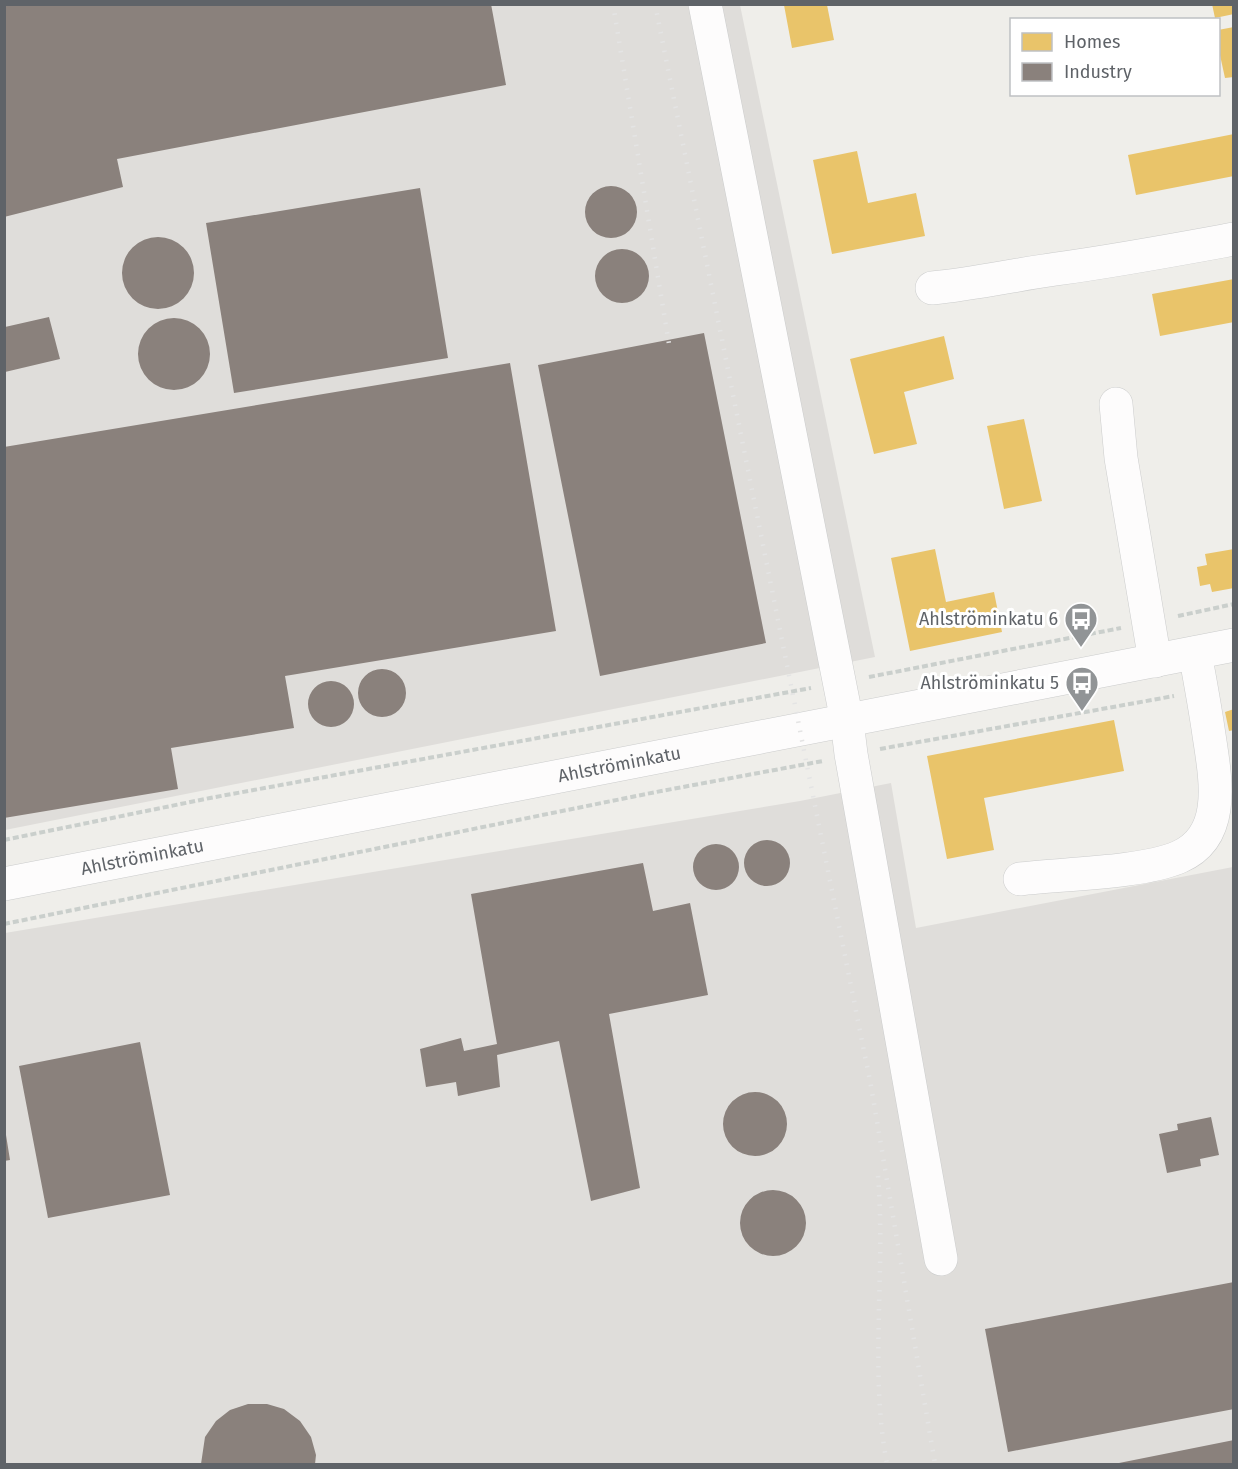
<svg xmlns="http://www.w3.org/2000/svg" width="1238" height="1469" viewBox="0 0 1238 1469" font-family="'Fira Sans',sans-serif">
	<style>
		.industrial { fill: #dfddda }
		.homes { fill: #e9c46a }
		.industry { fill: #8a817c }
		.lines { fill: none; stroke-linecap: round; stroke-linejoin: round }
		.minor-casing { stroke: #cbcccc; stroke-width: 34 }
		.path { stroke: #cacfcc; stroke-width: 4; stroke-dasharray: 6 3; stroke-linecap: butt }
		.minor { stroke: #fdfcfc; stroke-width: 33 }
		.rail { stroke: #e4e4e4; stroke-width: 4.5; stroke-dasharray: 1.5 8; stroke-linecap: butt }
		.labels { text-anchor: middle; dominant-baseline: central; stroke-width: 6; stroke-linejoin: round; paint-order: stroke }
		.poi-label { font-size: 18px; fill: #5f6368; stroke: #fff; text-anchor: end }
		.street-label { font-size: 18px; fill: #5f6368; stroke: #fff }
	</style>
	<rect width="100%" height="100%" fill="#efeeea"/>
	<!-- industrial -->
	<path class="industrial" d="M5,5h735l135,652 -870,173z
		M891,783l25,145 317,-61v597h-1228v-531l795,-132z"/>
	<!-- homes -->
	<path class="homes" d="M1212,4h22v10l-19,4z
		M784,5h43l7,35 -42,8z
		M1234,27v50l-9,1 -7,-32v-16z
		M1234,134v42l-98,19 -8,-40z
		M857,151l11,52 48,-10 9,43 -93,18 -19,-94z
		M1234,279v43l-74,14 -8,-42z
		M944,336l10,43 -50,13 13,52 -43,10 -24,-95z
		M1024,419l18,82 -38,8 -17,-83z
		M935,549l11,53 48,-10 8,40 -92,19 -19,-93z
		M1234,549v39l-22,4 -2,-8 -10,2 -3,-19 10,-2 -2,-11z
		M1234,709v21l-5,1 -4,-19z
		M1114,720l10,51 -140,27 10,52 -47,9 -20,-103z"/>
	<!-- industry -->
	<path class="industry" d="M4,4h487l15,81 -389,74 6,28 -119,30z
		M585 212a26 26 0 1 1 52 0a26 26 0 1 1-52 0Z
		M420,188l28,170 -214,35 -28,-170z
		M122 273a36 36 0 1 1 72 0a36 36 0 1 1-72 0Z
		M595 276a27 27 0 1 1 54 0a27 27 0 1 1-54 0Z
		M49,317l11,42 -55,13v-45z
		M138 354a36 36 0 1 1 72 0a36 36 0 1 1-72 0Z
		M704,333l62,310 -166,33 -62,-311z
		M510,363l46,268 -271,45 9,52 -123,20 7,41 -174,29v-371z
		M358 693a24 24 0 1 1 48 0a24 24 0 1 1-48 0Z
		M308 704a23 23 0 1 1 46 0a23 23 0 1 1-46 0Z
		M744 863a23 23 0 1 1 46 0a23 23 0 1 1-46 0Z
		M693 867a23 23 0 1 1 46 0a23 23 0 1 1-46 0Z
		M643,863l10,48 37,-8 18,92 -99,19 31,174 -49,13 -32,-160 -62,14 3,32 -42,9 -2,-14 -30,5 -6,-38 41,-11 3,13 33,-7 -26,-150z
		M140,1042l30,153 -122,23 -29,-152z
		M723 1124a32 32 0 1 1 64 0a32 32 0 1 1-64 0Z
		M1211,1117l8,38 -19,4 1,7 -34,7 -8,-39 19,-4 -1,-6z
		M6,1135l4,25 -6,1v-25z
		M740 1223a33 33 0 1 1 66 0a33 33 0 1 1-66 0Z
		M1234,1282v127l-226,43 -23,-123z
		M248,1404h19l17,5 16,12 11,16 5,18 -1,9h-114l4,-27 11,-16 14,-11z
		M1234,1440v24h-114l-1,-1z"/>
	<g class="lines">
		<defs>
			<g id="minor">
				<path d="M705,4l142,717 4,33 90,505"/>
				<path d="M932,288c43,-4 81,-13 124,-19 59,-8 118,-19 178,-30"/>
				<path d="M1116,404l5,54 34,203"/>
				<path d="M1020,879c42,-5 122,-6 159,-22 49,-21 36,-81 30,-122 -4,-28 -9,-55 -14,-82"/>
				<path id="s1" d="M4,884l1230,-239"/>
			</g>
		</defs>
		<!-- minor casing -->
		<use href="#minor" class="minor-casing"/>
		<!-- path -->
		<path class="path" d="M1178,616l56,-12
			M869,677l252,-49
			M880,749l294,-53
			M4,840l206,-42 601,-110
			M4,924l652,-132 167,-31"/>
		<!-- minor -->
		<use href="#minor" class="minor"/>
		<!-- rail -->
		<path class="rail" d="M613,4l56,340
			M655,4l216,1082 64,378
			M878,1176c8,96 -9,194 9,288"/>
	</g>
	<!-- icons -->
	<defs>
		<symbol id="bus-pin" viewBox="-11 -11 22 30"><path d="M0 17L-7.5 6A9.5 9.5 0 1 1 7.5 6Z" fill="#919496" stroke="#fff"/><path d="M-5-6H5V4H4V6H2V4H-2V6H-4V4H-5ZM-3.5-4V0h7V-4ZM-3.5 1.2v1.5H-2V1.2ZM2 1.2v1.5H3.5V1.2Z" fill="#fff"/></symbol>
	</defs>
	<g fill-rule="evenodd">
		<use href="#bus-pin" x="1062" y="600" width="38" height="52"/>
		<use href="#bus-pin" x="1063" y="664" width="38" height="52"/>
	</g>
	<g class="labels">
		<!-- poi labels -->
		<g class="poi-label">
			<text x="1058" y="619">Ahlströminkatu 6</text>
			<text x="1059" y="683">Ahlströminkatu 5</text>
		</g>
		<!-- street labels -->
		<g class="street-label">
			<text stroke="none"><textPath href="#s1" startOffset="627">Ahlströminkatu</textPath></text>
			<text stroke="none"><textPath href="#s1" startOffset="141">Ahlströminkatu</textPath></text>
		</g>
	</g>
	<!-- border -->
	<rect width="1238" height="1469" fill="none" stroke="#5f6368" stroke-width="12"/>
	<!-- legend -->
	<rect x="1010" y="18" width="210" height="78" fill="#ffffff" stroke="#bfc1c3" stroke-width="1.5"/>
	<rect x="1022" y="33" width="30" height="18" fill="#e9c46a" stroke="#bfc1c3" stroke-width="1.5"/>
	<text x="1064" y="48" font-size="18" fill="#5f6368">Homes</text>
	<rect x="1022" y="63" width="30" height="18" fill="#8a817c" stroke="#bfc1c3" stroke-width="1.5"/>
	<text x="1064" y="78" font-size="18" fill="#5f6368">Industry</text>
</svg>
